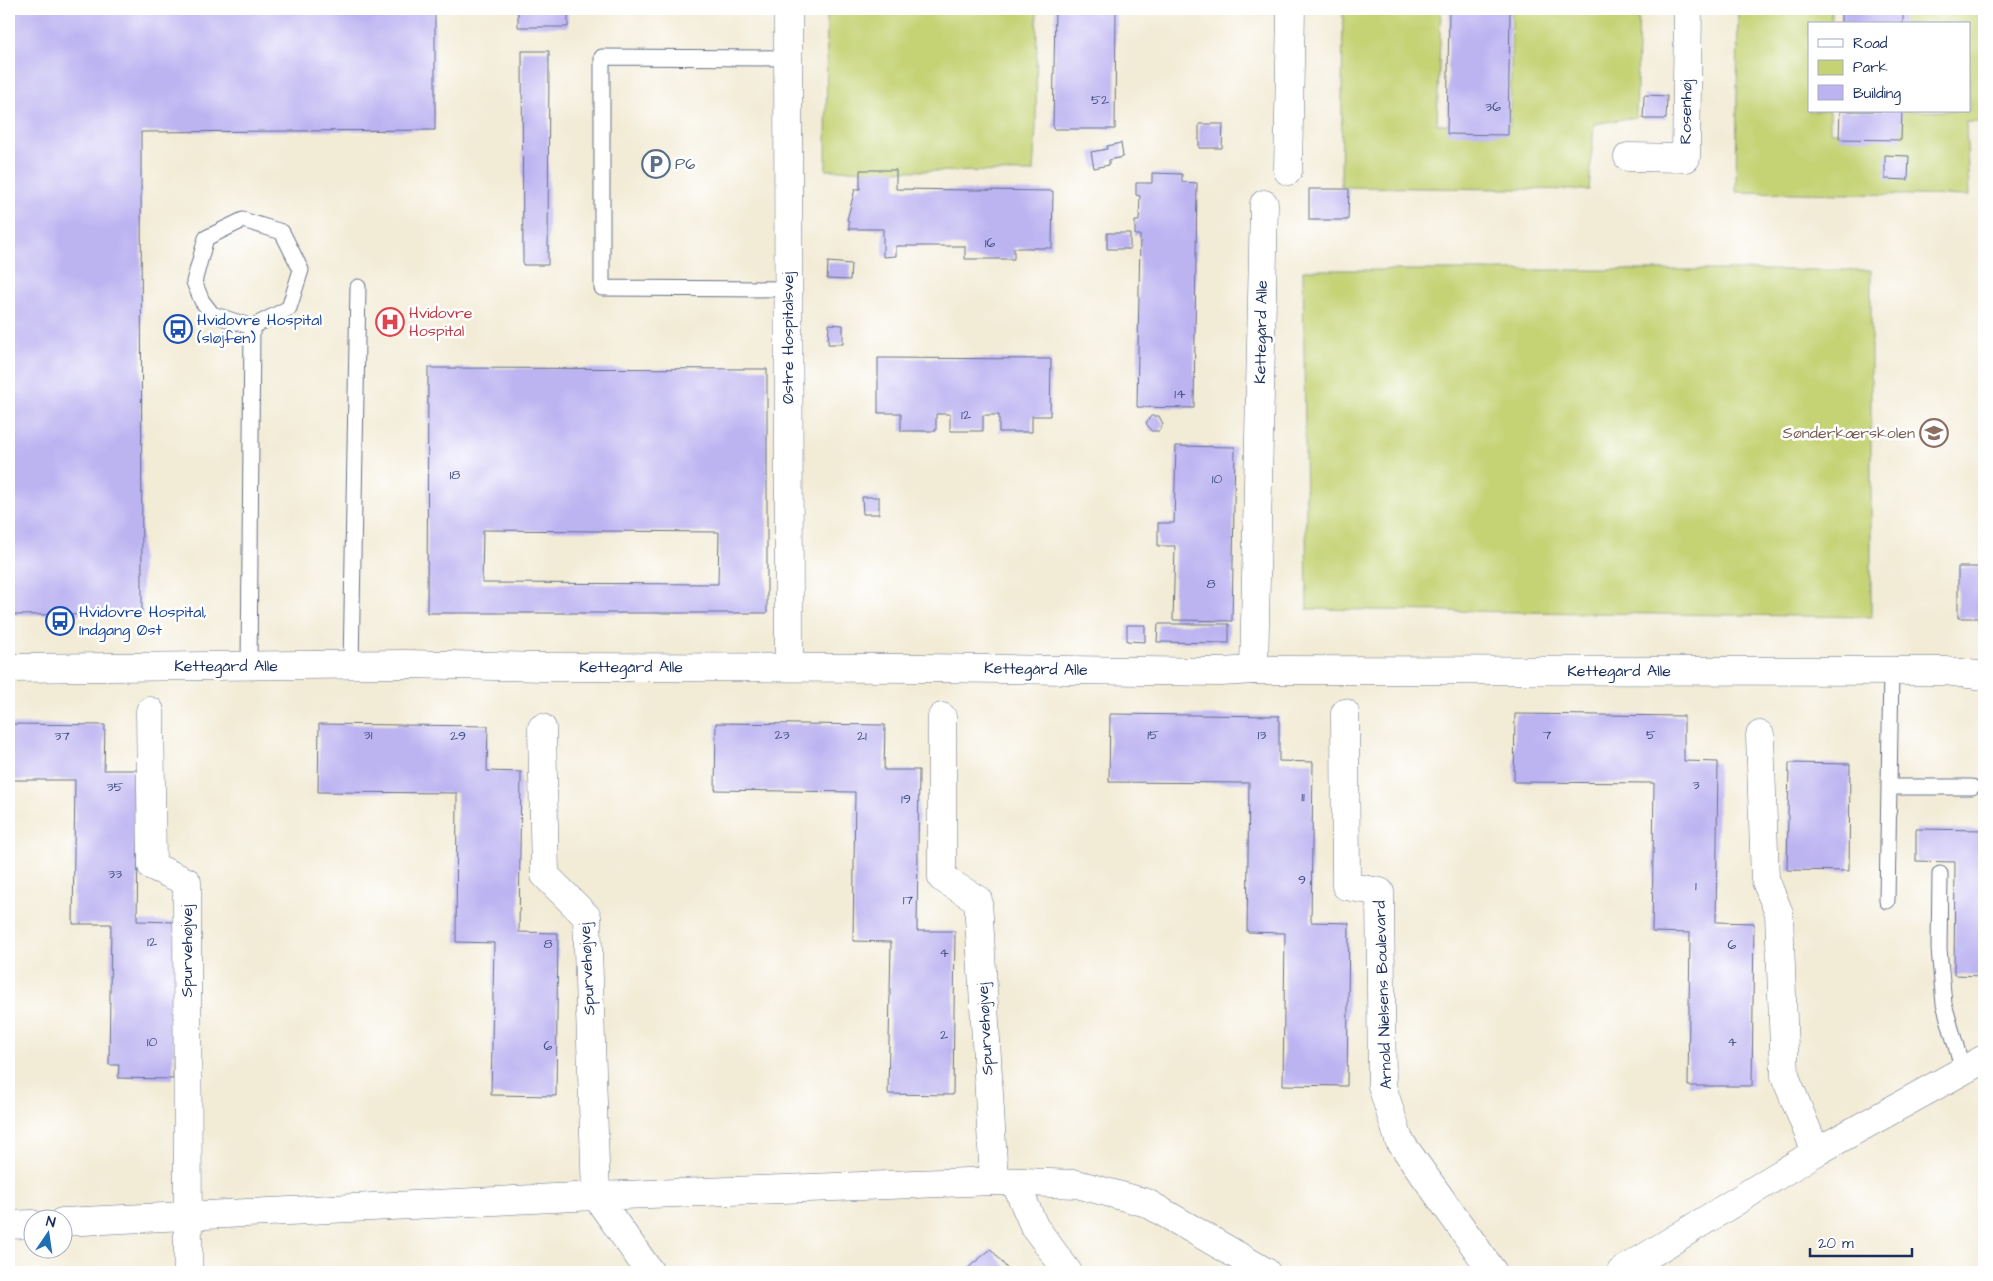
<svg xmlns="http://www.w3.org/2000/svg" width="1993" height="1281" viewBox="0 0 1993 1281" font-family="'Architects Daughter',sans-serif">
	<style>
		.green { fill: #c5d375; stroke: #70816a }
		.building { fill: #bcb3f1; fill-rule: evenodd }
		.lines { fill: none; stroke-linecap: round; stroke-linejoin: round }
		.lane-casing { stroke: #667188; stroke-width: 17 }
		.street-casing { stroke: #667188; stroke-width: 29 }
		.secondary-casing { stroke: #667188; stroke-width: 29 }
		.lane { stroke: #fff; stroke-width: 15 }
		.street { stroke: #fff; stroke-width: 28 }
		.secondary { stroke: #fff; stroke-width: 28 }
		.labels { text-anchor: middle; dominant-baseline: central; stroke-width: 5; stroke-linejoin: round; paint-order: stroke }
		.number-label { font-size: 14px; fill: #435083 }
		.street-label { font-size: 16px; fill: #1b2f5e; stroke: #fff }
		.service-label { font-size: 16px; fill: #4e5e75; stroke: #fff; text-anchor: start }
		.health-label { font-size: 16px; fill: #be3a42; stroke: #fff; text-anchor: start }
		.transit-label { font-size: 16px; fill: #164399; stroke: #fff; text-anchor: start }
		.education-label { font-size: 16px; fill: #785e54; stroke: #fff; text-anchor: end }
	</style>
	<rect width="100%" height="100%" fill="#fff"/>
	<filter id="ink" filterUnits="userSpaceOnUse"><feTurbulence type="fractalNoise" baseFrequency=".02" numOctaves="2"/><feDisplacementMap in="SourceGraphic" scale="10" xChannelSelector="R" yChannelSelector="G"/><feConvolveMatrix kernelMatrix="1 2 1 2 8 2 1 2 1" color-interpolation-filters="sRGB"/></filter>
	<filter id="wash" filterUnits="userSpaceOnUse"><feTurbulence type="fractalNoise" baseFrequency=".0096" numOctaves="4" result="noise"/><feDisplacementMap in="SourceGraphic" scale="20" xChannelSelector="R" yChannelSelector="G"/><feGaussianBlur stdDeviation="1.12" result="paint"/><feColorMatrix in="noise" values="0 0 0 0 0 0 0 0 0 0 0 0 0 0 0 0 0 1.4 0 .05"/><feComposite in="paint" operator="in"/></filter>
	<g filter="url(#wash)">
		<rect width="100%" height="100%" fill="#f2ebd5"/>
		<!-- green -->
		<path class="green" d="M827,9h210l-1,119 -3,44 -207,-2z
			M1343,9h98l-4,115 73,2 2,-117h127l-3,108 -42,7 -5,66 -248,-3z
			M1738,9h93v15h-22v87h21v21h69l1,-21h69v-87h-69l1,-15h83v113h-18l3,74 -233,-4z
			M1303,270h568v347l-564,-8z"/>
		<g id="blocks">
			<!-- building -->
			<path class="building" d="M9,9h426v121l-294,2 1,482 -133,1z
				M518,9h50v18h-50z
				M1055,9h61l-1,120h-62z
				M1449,9h61l-2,126 -61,-1z
				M1841,9h62v15h-62z
				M522,51h27l-1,214h-25z
				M1644,95l23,1 -1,23h-23z
				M1840,111h62l-1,29 -62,-1z
				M1199,124h24l-1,24h-23z
				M1121,143l2,14 -14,3v5l-15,3 -3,-16 16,-3v-3z
				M1885,155l24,1 -1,24 -23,-1z
				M860,170h36v19l157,2 -1,57h-38v11h-49v-13h-69v10l-13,1v-28h-34v-8l-2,-1 8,-31h5z
				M1152,173l30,1v8l15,1 -3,225 -57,-1 3,-172h-5v-14h4l1,-25 -4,-1v-12h16z
				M1309,189h40l-1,31h-39z
				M1107,233h23v16h-23z
				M828,262l23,2 -1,16 -23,-1z
				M829,324l14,1v19h-15z
				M878,358l173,1 -1,57h-18v16h-33v-17h-16v16h-33v-17h-14v17h-35v-18h-23z
				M428,368l339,1v244h-340zM483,530l236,2 -1,52 -236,-1z
				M1151,416h8l4,8 -4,7h-8l-5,-8z
				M1176,446l59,1 -3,174 -59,-1 2,-74h-17v-23h16z
				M862,497h17v17h-16z
				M1958,567h26v51h-26z
				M1158,624h71v19l-72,-1z
				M1127,625h18v17l-18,-1z
				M1110,714l169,2v45l34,1 -2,160 38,1 -2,163 -64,-1 2,-152 -38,-1 2,-149 -140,-1z
				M1515,714l169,2v45l34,1 -2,160 38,1 -2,163h-64l2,-153 -38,-1 2,-149 -140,-1z
				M716,723l169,2 -1,45h35l-2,161h38l-2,164 -65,-1 3,-152 -38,-1 2,-149 -140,-2z
				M9,724l96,1 -1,45h35l-2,151 38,1 -2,157 -55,-1 1,-13h-10l2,-141h-38l2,-144h-66z
				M319,724l169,2 -1,45 34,1 -2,160 39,1 -2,163 -65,-1 3,-152 -38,-1 1,-149 -139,-1z
				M1789,763l61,1 -1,107 -62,-1z
				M1916,829l68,1v146l-30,-1 1,-113 -39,-1z
				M991,1249l19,23h-47z"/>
		</g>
	</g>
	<g filter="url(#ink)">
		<use href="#blocks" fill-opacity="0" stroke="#667188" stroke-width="1"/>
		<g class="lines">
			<defs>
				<path id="lane" d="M788,58l-186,-1v231l186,1
					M243,220l39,12 19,38 -12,38 -37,19 -40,-13 -10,-13 -8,-19 12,-44z
					M351,665l7,-378
					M249,667l3,-340
					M1889,787h83
					M1940,874l-1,75 5,55 19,67
					M1887,901l4,-230"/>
				<path id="street" d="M788,9l1,658
					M1628,157l58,1 2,-149
					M1288,171l3,-162
					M1254,670l10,-466
					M150,711l2,155 35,16 1,390
					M1345,713l1,173 34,6 2,194 17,54 94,132
					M942,717v161l36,22 16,281
					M542,728l3,147 42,42 9,279 54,76
					M1760,735l5,144 14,34 6,163 31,76
					M1015,1182l19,44 34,46
					M62,1222l534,-26 398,-15 83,3 70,19 119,69
					M9,1225l23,-1"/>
				<path id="secondary" d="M9,668l397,-4 137,3 378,1 300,4 33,-2 692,1 38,5
					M1621,1272l195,-120 168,-93"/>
			</defs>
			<!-- lane casing -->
			<use href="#lane" class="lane-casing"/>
			<!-- street casing -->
			<use href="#street" class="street-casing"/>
			<!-- secondary casing -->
			<use href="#secondary" class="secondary-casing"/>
			<!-- lane -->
			<use href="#lane" class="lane"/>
			<!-- street -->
			<use href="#street" class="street"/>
			<!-- secondary -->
			<use href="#secondary" class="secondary"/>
		</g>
	</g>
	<!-- icons -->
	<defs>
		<symbol id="parking-ring" viewBox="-11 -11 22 22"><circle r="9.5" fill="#fff" stroke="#5c6f8a" stroke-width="1.5"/><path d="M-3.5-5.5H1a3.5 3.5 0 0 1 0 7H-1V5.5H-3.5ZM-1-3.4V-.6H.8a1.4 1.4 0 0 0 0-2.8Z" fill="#5c6f8a"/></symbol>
		<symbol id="hospital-ring" viewBox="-11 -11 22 22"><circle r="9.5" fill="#fff" stroke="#e0444e" stroke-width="1.5"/><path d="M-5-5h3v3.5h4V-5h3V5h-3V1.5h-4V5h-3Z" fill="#e0444e"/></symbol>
		<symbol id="bus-ring" viewBox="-11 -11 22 22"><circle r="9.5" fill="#fff" stroke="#1a4fb4" stroke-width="1.5"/><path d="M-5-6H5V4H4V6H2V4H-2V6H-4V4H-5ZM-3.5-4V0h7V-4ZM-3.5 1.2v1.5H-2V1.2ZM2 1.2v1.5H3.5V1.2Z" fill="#1a4fb4"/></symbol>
		<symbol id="school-ring" viewBox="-11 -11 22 22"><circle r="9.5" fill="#fff" stroke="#8d6e63" stroke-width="1.5"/><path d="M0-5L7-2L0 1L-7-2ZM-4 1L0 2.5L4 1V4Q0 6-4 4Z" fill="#8d6e63"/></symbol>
	</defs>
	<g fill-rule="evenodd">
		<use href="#parking-ring" x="640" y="148" width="32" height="32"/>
		<use href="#hospital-ring" x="374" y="306" width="32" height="32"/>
		<use href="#bus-ring" x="162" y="313" width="32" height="32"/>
		<use href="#school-ring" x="1918" y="417" width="32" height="32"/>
		<use href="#bus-ring" x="44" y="605" width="32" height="32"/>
	</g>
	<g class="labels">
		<!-- number labels -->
		<g class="number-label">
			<text x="1100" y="100">52</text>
			<text x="1493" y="107">36</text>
			<text x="990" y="243">16</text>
			<text x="1180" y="394">14</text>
			<text x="966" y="415">12</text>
			<text x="455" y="475">18</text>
			<text x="1217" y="479">10</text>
			<text x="1211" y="584">8</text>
			<text x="368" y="735">31</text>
			<text x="782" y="735">23</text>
			<text x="1153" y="735">15</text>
			<text x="1262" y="735">13</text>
			<text x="1547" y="735">7</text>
			<text x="1651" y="735">5</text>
			<text x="62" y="736">37</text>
			<text x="458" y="736">29</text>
			<text x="862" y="736">21</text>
			<text x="1696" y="785">3</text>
			<text x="115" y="787">35</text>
			<text x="1303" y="797">11</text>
			<text x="906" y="799">19</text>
			<text x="115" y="874">33</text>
			<text x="1302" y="880">9</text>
			<text x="1696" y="886">1</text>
			<text x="908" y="900">17</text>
			<text x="152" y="942">12</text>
			<text x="548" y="944">8</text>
			<text x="1732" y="945">6</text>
			<text x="944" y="953">4</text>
			<text x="944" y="1035">2</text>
			<text x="152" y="1042">10</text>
			<text x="1732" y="1042">4</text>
			<text x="548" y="1046">6</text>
		</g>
		<!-- street labels -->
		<g class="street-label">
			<text transform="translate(1686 112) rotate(-89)">Rosenhøj</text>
			<text transform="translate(1261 332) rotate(-89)">Kettegård Alle</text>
			<text transform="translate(788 338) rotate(-90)">Østre Hospitalsvej</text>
			<text x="226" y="666">Kettegård Alle</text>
			<text x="631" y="667">Kettegård Alle</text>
			<text transform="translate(1036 669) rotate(1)">Kettegård Alle</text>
			<text x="1619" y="671">Kettegård Alle</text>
			<text transform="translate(187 951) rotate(-90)">Spurvehøjvej</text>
			<text transform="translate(587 969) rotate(-93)">Spurvehøjvej</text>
			<text transform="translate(1383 995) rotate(-92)">Arnold Nielsens Boulevard</text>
			<text transform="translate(985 1029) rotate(-93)">Spurvehøjvej</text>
		</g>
		<!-- service labels -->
		<g class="service-label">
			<text x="675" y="164">P6</text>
		</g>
		<!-- health labels -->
		<g class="health-label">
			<text x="409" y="313">Hvidovre<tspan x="409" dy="18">Hospital</tspan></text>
		</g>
		<!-- transit labels -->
		<g class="transit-label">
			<text x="197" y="320">Hvidovre Hospital<tspan x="197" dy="18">(sløjfen)</tspan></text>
			<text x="79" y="612">Hvidovre Hospital,<tspan x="79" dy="18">Indgang Øst</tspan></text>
		</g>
		<!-- education labels -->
		<g class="education-label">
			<text x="1915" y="433">Sønderkærskolen</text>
		</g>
	</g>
	<!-- margin -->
	<rect width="1993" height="1281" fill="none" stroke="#fff" stroke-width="30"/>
	<!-- legend -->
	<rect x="1808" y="22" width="162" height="90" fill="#ffffff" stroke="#a4acbf"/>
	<rect x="1818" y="39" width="25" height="8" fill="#ffffff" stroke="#a4acbf"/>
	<text x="1853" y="48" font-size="15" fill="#1b2f5e">Road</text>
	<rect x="1818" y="60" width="25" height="15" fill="#c5d375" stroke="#a4acbf"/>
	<text x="1853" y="72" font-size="15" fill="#1b2f5e">Park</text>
	<rect x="1818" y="85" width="25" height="15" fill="#bcb3f1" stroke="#a4acbf"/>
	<text x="1853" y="98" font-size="15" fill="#1b2f5e">Building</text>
	<!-- north arrow -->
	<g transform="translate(48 1234) rotate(13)"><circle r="24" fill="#ffffff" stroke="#a4acbf"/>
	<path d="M0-4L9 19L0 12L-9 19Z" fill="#1f6fb2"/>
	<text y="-8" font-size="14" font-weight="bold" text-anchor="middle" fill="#1b2f5e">N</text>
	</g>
	<!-- scale -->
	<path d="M1810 1248v8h102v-8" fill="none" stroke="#1b2f5e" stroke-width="2.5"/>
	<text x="1818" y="1248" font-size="15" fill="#1b2f5e" stroke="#ffffff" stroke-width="4" paint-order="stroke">20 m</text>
</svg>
